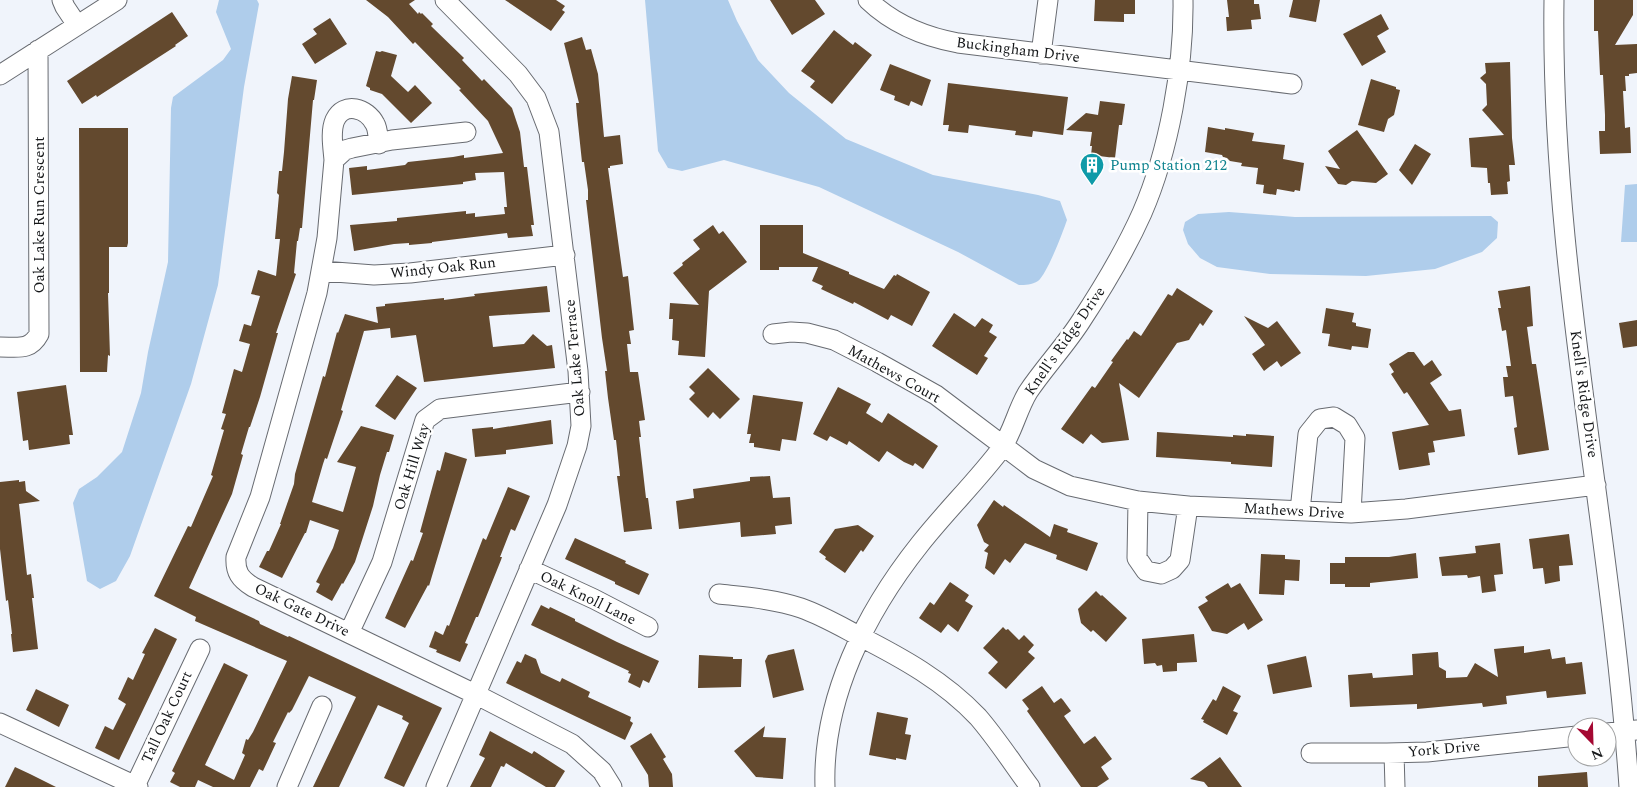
<svg xmlns="http://www.w3.org/2000/svg" width="1637" height="787" viewBox="0 0 1637 787" font-family="Spectral,serif">
	<style>
		.water { fill: #afcdeb }
		.building { fill: #63492e }
		.lines { fill: none; stroke-linecap: round; stroke-linejoin: round }
		.minor-casing { stroke: #686b71; stroke-width: 21 }
		.minor { stroke: #fff; stroke-width: 19 }
		.labels { text-anchor: middle; dominant-baseline: central; stroke-width: 5; stroke-linejoin: round; paint-order: stroke }
		.street-label { font-size: 15px; fill: #151719; stroke: #fff }
		.culture-label { font-size: 15px; fill: #0d838f; stroke: #fff; text-anchor: start }
	</style>
	<rect width="100%" height="100%" fill="#f0f4fb"/>
	<!-- water -->
	<path class="water" d="M219,0h38l2,4 -15,83 -26,198 -27,99 -61,172 -14,25 -16,8 -13,-8 -14,-78 6,-14 18,-12 25,-25 19,-59 7,-41 20,-90 3,-154 2,-11 50,-37 8,-11 -15,-37z
		M645,0h83l9,21 21,39 31,33 57,46 87,36 105,20 22,6 7,19c-4,12 -20,54 -29,61 -6,4 -13,4 -19,4l-61,-33 -139,-65 -95,-27 -42,11 -14,-3 -10,-17z
		M1637,184v58h-16l4,-57z
		M1229,212l66,5 196,-1 7,6 -1,16 -15,14 -47,17 -69,7 -96,-2 -53,-7 -17,-9 -12,-14 -5,-14 2,-8 13,-8z"/>
	<!-- building -->
	<path class="building" d="M366,0h49l-6,4 9,10 1,-2 2,2 1,-1 11,11 -2,2 33,32 -2,2 20,21 2,-2 28,29 8,24 4,35h3l7,58h-3l2,11 -25,2 -1,-5 -75,9v1l-23,2v-2l-15,1 -40,7 -4,-26 47,-4v-3l69,-7v3l9,-1v4l30,-3 -1,-7h3l-3,-35 -29,1 1,7 -13,2v2l-111,11 -3,-27 18,-2v4l38,-5 3,-3 45,-5 11,-2v3l39,-5 -15,-32 -29,-31 2,-1 -46,-47 -2,2 -25,-27z
		M505,0h51l9,6 -3,4 3,2 -14,19z
		M770,0h45l10,14 -33,21z
		M1095,0h40v14h-11v8l-30,-1z
		M1227,0h27v4h5l2,15 -10,1 1,9 -25,2 -1,-14h3z
		M1293,0h27l-4,22 -27,-5z
		M1594,0h39v15l-18,30 22,-1v29l-8,1v2h-4l1,15h-3l2,37 5,-1 1,26 -31,1 -1,-23h6v-16l-2,-40h-3l-2,-44h-4z
		M172,12l16,24 -13,9 1,1 -79,51 -1,-2 -14,9 -15,-23z
		M1381,14l8,15 -12,7 9,16 -24,14 -19,-32z
		M330,18l17,26 -32,20 -13,-20 15,-10 -4,-5z
		M834,30l19,15 2,-3 17,13 -40,49 -22,-17 5,-6 -14,-10z
		M582,37l4,13 5,-1 7,25 6,63 16,-2 3,29 -13,2v2h-2l15,109 5,-1 6,54 -5,1 2,13h-4l3,28h8l7,48 -6,1 2,16h-2l7,61h2l4,31 -28,3 -7,-56h3l-4,-36h-2l-6,-42 -3,-27h2l-5,-33 -16,-138h2v-10l-4,-28h-2l-5,-47 -1,-12h3l-15,-60z
		M376,51l4,1 2,-1 15,4 -6,21 17,16 7,-7 17,18 -21,20 -29,-29 -12,-4v-2l-4,-2z
		M1510,62l2,76 3,27h-6l1,16 -3,1 1,12 -17,1 -1,-12h-2l-1,-15 -16,-1 -2,-29 35,-3 -22,-25 5,-5 -1,-21 -6,-6 6,-5 -1,-10z
		M890,64l41,16 -9,26 -11,-5 -2,5 -15,-6 1,-4 -15,-6z
		M292,76l25,4 -3,20h-1l-11,128h-2l-2,13h-1l-3,32 2,1 -20,59h2l-18,64 -10,30h-1l-8,27 2,1 -11,39 -43,94 70,33 1,3 28,13 1,-1 153,72 -38,79 -20,-9 25,-55 -7,-4 1,-3 -25,-11 -39,82h-26l43,-90 -47,-21 -17,34 -3,3 -1,-1 -15,30 3,1 -13,28 -4,-2 -9,18h-37l-15,-7 -3,7h-15l-10,-5 5,-9 -3,-2 52,-108 24,12 -43,90 29,15 11,-25 -3,-2 4,-14 2,1 5,-8 34,-71 -92,-40 1,-4 -42,-21 34,-70 3,1 22,-51 -2,-1 13,-45 -3,-1 5,-15 -4,-1 12,-44 8,3 8,-28 -11,-3 5,-17 7,2 9,-30 -9,-2 7,-24 18,6 4,-37h-5l4,-44 -2,-2 2,-22h3l2,-19 4,-53z
		M1371,79l25,8v2l4,1 -6,25 -6,4 -4,13 -26,-7z
		M948,83l120,14 -5,38 -30,-4 -1,6 -17,-2 1,-4 -47,-6 -1,8 -20,-2 1,-6h-6z
		M1100,101l25,3 -3,21h-3l-4,33 -24,-3 1,-9h-2l2,-14 -26,-2 20,-17 12,2z
		M1208,127l17,3v-2l29,5 -2,8 33,4 -2,14 21,4 -4,28 -5,-1 -1,2 -17,-3 -1,6 -13,-2 1,-8 -8,-1 2,-16 -17,-2 1,-3 -12,-2 -3,-3 -4,-1 -1,-2 -17,-3z
		M79,128h49v115l-1,4h-18v46h-1l2,63 -2,-1 -1,17h-27z
		M1357,130l31,44 -12,9 -24,-2 -6,4 -8,-1 -13,-18 15,3 -12,-18z
		M1415,144l16,10 -19,31 -13,-15z
		M713,225l6,9 4,-3 24,31 -38,29 -4,66 -27,-2 1,-14 -7,-1 1,-21h-4l1,-16 29,2 -26,-32 10,-8 -1,-2 18,-14 -7,-9z
		M760,225h43v28l46,19v2l35,15 10,-14 2,1 1,-2 33,18 -18,34 -21,-11 -3,5 -34,-18 -1,2 -32,-15 2,-3 -11,-5 6,-14h-39v3h-19z
		M547,286l3,26 -61,4 4,31 31,-3 9,-10 14,12 5,-1 3,23 -131,14 -8,-47 -25,3 -1,-10 -26,3 -23,79 2,1 -16,48 -2,-1 -2,6 -11,38 31,10 13,-45 -19,-5 24,-36 33,9 -5,17h-2l-7,23 -7,31 -18,56 -12,22 -1,-1 -10,18 -16,-9 4,-8 -4,-2 17,-34 6,-18 -29,-10 -4,13h-1l-23,45 -23,-11 8,-16h2l12,-27h-1l14,-40 1,-10 28,-98 2,1 12,-45 1,1 7,-19 33,9 -2,-16 9,-1v-2l59,-6v2l31,-4 -1,-2z
		M1530,286l3,40 -6,1 5,37h4l13,86 -31,5 -4,-27 3,-1 -4,-31 -8,1 -2,-20h5l-2,-11h5l-5,-36 -4,1 -4,-23h3l-3,-17z
		M1177,288l36,23 -10,15 -3,-3 -11,17 -12,3 -38,55 -20,-15 10,57 -27,3 -11,-9 -8,10 -22,-15 31,-43 3,2 18,-26 -2,-1 16,-22 1,1 6,-9 7,5 27,-42 4,2z
		M1326,308l28,5 -2,9 4,1v3l15,3 -3,19 -16,-2 -1,4 -23,-4 2,-12 -8,-1z
		M954,313l21,14 7,-9 11,7 -4,7 8,5 -13,19 4,2 -11,17 -45,-29z
		M1244,316l24,12 9,-7 24,32 -20,14 -4,-6 -13,10 -12,-17 13,-9z
		M1637,320v26l-14,2 -4,-25z
		M1408,352h6l10,14 8,-6 10,15 -12,8 19,28 12,-2 4,27 -32,5 2,11 -7,1 2,12 -31,5 -7,-38 37,-7 -22,-33 -3,2 -13,-20 3,-2 -5,-8z
		M708,368l32,31 -20,20 -7,-7 -5,6 -19,-19 6,-6 -6,-6z
		M397,375l20,13 -22,32 -20,-14z
		M66,385l7,50h-4l1,9 -41,6 -1,-10 -5,1 -6,-49z
		M838,387l33,17 -5,9 16,10 6,-10 50,33 -15,23 -8,-6 -2,3 -9,-4 -17,-11 -8,11 -30,-21 -2,4 -17,-9 -3,5 -14,-7z
		M753,395l50,7 -7,39 -14,-2 -2,12 -26,-4v-4h-5l2,-9h-4z
		M551,420l2,24 -47,6v4l-31,3 -3,-28 21,-2v2z
		M1157,432l76,5v-2l13,1v-2l28,2 -2,31 -41,-3v-2l-75,-5z
		M445,452l22,7 -38,127 -1,-1 -23,43 -20,-10 26,-58 2,1 10,-28 -3,-1 17,-62 3,1z
		M770,476l3,22 17,-1 2,27 -17,2 1,8 -35,3 -1,-15 -61,7 -3,-28 18,-3 -1,-9 57,-8v-4z
		M19,480v2l6,-1 1,10 14,10 -21,3 8,71 4,-1 3,24h-2l6,51 -25,3 -2,-18h1l-4,-34 -2,1 -6,-52v-67z
		M508,487l22,9 -15,35 -4,-2 -11,28h2l-1,3 -23,57h-2l-11,26 3,1 -8,18 -24,-10 1,-2 -8,-3 6,-16 8,4 4,-10 2,1 34,-88 3,2z
		M994,500l9,7 1,-2 46,32 4,-13 14,5 -1,3 31,11 -11,28 -31,-12 1,-4 -32,-12 -15,20 -5,-4 -11,16 -9,-7 3,-15 -4,-2 5,-6 -5,-3 -7,-17z
		M858,525l16,11 -11,16 -2,-2 -16,23 -20,-14 1,-2 -7,-5 16,-23z
		M1569,534l4,31 -14,1 1,15 -15,3 -2,-16 -10,1 -4,-30z
		M575,538l51,23 -1,2 24,11 -10,21 -24,-11v-2l-50,-23z
		M1500,543l3,31 -9,1 2,16 -14,2 -2,-17 -12,2 -1,-3 -25,1 -3,-19 37,-4 -1,-7z
		M1416,553l2,25 -48,5v4h-25v-3h-15v-21h15v-6h44z
		M1261,554l24,1v4l15,1 -1,21 -14,-1 -1,15 -25,-1z
		M950,582l19,13 -4,6 8,5 -15,26 -10,-8 -7,9 -22,-15 11,-16 4,3z
		M1228,583l3,5 9,-5 23,37 -15,10 -4,-7 -17,11 -15,-3 -14,-24 10,-6 -3,-4z
		M1096,591l5,5 1,-1 25,23 -21,24 -13,-12 -2,2 -10,-9 -3,-14z
		M541,605l8,4 1,-2 25,12v2l42,21 42,19 -10,22 -6,-3 -3,8 -12,-6 3,-8 -3,-1 1,-2 -98,-46z
		M1003,627l3,3 2,-1 11,11 5,-5 10,10 -6,7 7,6 -29,31 -18,-16 10,-11 -15,-14z
		M155,628l22,11 -58,121 -24,-12 10,-22 8,4 13,-26 -8,-5 10,-22 5,3 12,-26 -3,-1z
		M1194,634l3,28 -20,1v8l-14,1 -1,-7 -5,1 -2,-3 -11,1 -2,-25z
		M1524,646v7l26,-4 2,10 13,-2 1,7 16,-2 4,32 -39,4 -1,-7 -40,5 1,8 -24,3 -1,-4 -65,6v-5l-67,3 -2,-32 24,-2 1,5 40,-3 -1,-21 26,-2 1,15 7,4v7l21,-1 8,-14 23,14 -4,-28z
		M794,649l10,41 -31,8 -8,-37 3,-6z
		M525,654l11,5 5,14 19,9 2,-4 28,14 -2,5 43,20 -1,4 3,2 -8,17 -119,-57 11,-22 4,2z
		M699,655l34,2v2h9l-1,28 -43,1z
		M1306,656l6,31 -39,7 -6,-29z
		M1042,686l12,17 7,-5 2,2 8,11 -7,5 20,28 11,-8 17,23 -11,8 8,12 -12,8h-16l-54,-76 2,-2 -7,-9z
		M1223,686l18,10 -8,15 5,2 -11,22 -24,-13 1,-2 -3,-1 12,-20 3,2z
		M36,689l33,16 -10,22 -33,-17z
		M877,712l31,6 -3,16 6,1 -5,25 -10,-2v2l-27,-5z
		M765,726l-2,11 23,1 -3,41 -27,-2 -22,-26z
		M490,731l42,23 2,-3 31,20 -10,16h-9l-40,-24 -2,4 -3,-1 -10,21h-21l15,-29 -6,-3z
		M651,733l15,24 -3,2 9,15 1,13h-24l-1,-12 -18,-29z
		M1220,757l22,30h-34l-4,-5 -14,-3z
		M15,767l15,7 26,13h-51z
		M1587,772l1,15h-50v-11z"/>
	<g class="lines">
		<defs>
			<path id="minor" d="M62,0l3,7 12,18
				M868,0c25,24 57,37 90,43l334,41
				M1554,0c-4,264 57,524 75,787
				M1041,54l7,-54
				M0,75l117,-75
				M466,132l-74,8 -40,8 -7,2 -11,10 -7,78 -10,55 -57,204 -24,60c-1,15 4,22 17,30l222,107 97,50 30,27 10,16
				M334,160c-1,-12 -4,-29 1,-40 9,-19 32,-12 40,4 3,5 3,14 4,20
				M322,271l52,4 36,-2 155,-18
				M773,334l18,-2 16,1 27,7 43,22 59,33 98,74 36,17 68,15 50,5 163,7 55,-4 190,-24
				M0,347c18,0 30,4 39,-13l-1,-284
				M1138,501l-1,57 9,13 15,3 11,-5 8,-9 8,-54
				M1300,511l8,-77 12,-15 14,-2 13,8 8,13 -4,75
				M529,569l65,30 54,28
				M719,594c27,3 55,5 82,14 20,7 39,18 58,28 43,22 85,45 119,81 19,22 35,47 52,70
				M349,633l33,-71 43,-142 15,-11 140,-17
				M0,723l138,64
				M1607,733l30,-3
				M1311,753h76l40,-1 150,-16
				M1394,753l1,34
				M135,786l65,-137
				M287,787l35,-81
				M436,787l121,-282 20,-59 4,-20 -3,-55 -29,-239 -13,-34 -18,-24 -73,-74
				M825,787c-3,-89 41,-175 95,-243 26,-33 56,-62 81,-95 12,-17 16,-39 27,-57 16,-24 37,-46 53,-71 23,-35 44,-70 61,-108 27,-62 42,-146 41,-213"/>
		</defs>
		<!-- minor casing -->
		<use href="#minor" class="minor-casing"/>
		<!-- minor -->
		<use href="#minor" class="minor"/>
	</g>
	<!-- icons -->
	<defs>
		<symbol id="building-pin" viewBox="-11 -11 22 30"><path d="M0 17L-7.5 6A9.5 9.5 0 1 1 7.5 6Z" fill="#0f9aa8" stroke="#fff"/><path d="M-4-6H4V6H1V3H-1V6H-4ZM-2.5-4.3h1.7v1.8h-1.7ZM.8-4.3h1.7v1.8H.8ZM-2.5-1h1.7V.8h-1.7ZM.8-1h1.7V.8H.8Z" fill="#fff"/></symbol>
	</defs>
	<g fill-rule="evenodd">
		<use href="#building-pin" x="1078" y="151" width="28" height="38"/>
	</g>
	<g class="labels">
		<!-- street labels -->
		<g class="street-label">
			<text transform="translate(1018 50) rotate(7)">Buckingham Drive</text>
			<text transform="translate(39 215) rotate(-90)">Oak Lake Run Crescent</text>
			<text transform="translate(443 268) rotate(-6)">Windy Oak Run</text>
			<text transform="translate(1065 341) rotate(-55)">Knell's Ridge Drive</text>
			<text transform="translate(575 358) rotate(-95)">Oak Lake Terrace</text>
			<text transform="translate(894 374) rotate(29)">Mathews Court</text>
			<text transform="translate(1584 394) rotate(82)">Knell's Ridge Drive</text>
			<text transform="translate(412 467) rotate(-73)">Oak Hill Way</text>
			<text transform="translate(1294 511) rotate(3)">Mathews Drive</text>
			<text transform="translate(588 598) rotate(26)">Oak Knoll Lane</text>
			<text transform="translate(302 610) rotate(26)">Oak Gate Drive</text>
			<text transform="translate(167 717) rotate(-65)">Tall Oak Court</text>
			<text transform="translate(1444 749) rotate(-5)">York Drive</text>
		</g>
		<!-- culture labels -->
		<g class="culture-label">
			<text x="1110" y="165">Pump Station 212</text>
		</g>
	</g>
	<!-- north arrow -->
	<g transform="translate(1592 742) rotate(157)"><circle r="24" fill="#ffffff" stroke="#a1a2a3"/>
	<path d="M0-4L9 19L0 12L-9 19Z" fill="#a40832"/>
	<text y="-8" font-size="14" font-weight="bold" text-anchor="middle" fill="#151719">N</text>
	</g>
</svg>
